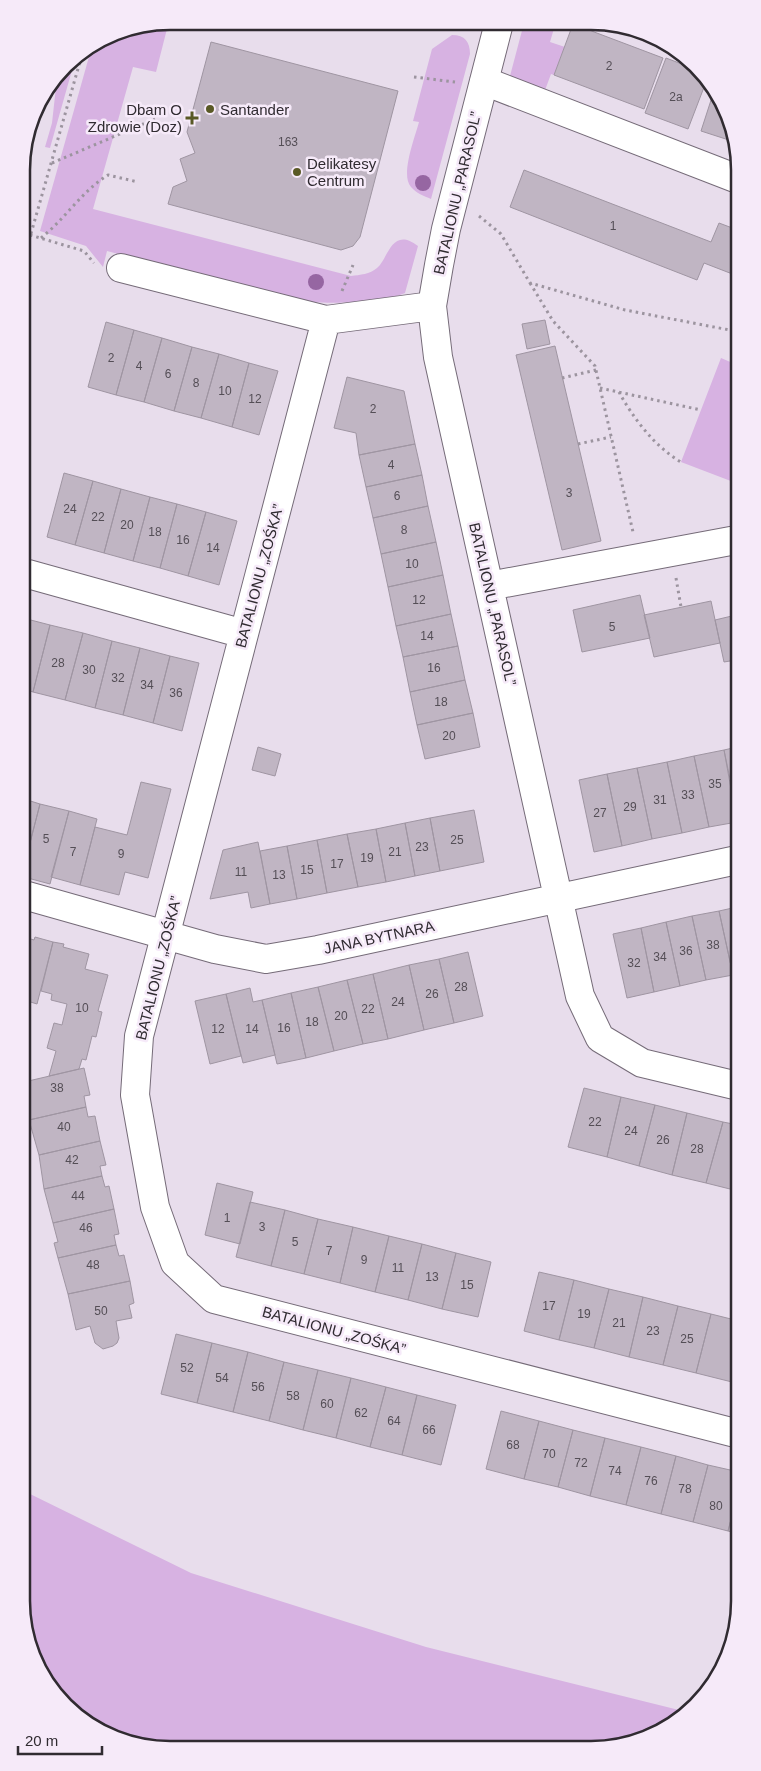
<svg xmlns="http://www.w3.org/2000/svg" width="761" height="1771" viewBox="0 0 761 1771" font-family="Helvetica,sans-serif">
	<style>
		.green { fill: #d7b2e2 }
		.building { fill: #c0b5c3; stroke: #9f95a2 }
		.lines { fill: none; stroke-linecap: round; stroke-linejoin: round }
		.minor-casing { stroke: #756b78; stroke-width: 30 }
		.path { stroke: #9c949f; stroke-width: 3; stroke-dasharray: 2.5 4; stroke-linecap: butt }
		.minor { stroke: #fff; stroke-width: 28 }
		.tree { fill: #9666a2 }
		.poi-dot { fill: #595925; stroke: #f6eaf9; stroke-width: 2 }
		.labels { text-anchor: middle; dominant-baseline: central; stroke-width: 5; stroke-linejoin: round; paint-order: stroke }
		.number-label { font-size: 12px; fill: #544e56 }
		.poi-label { font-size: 15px; fill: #302b31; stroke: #f6eaf9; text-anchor: start }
		.street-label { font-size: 15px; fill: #302b31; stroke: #f6eaf9 }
		.rim { fill: none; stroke: #302b31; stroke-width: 2.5 }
	</style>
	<rect width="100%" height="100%" fill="#e8ddec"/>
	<!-- green -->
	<path class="green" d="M169,21l-13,51 -23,-5 -40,142 258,67c9,-1 19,-2 26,-8 11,-8 14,-43 41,-22l-13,47c-25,11 -80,11 -108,8l-190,-50 -4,16 -17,-21 -46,-15 52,-185 21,-14z
		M524,23l31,2 -5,17 15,5 -11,28 -3,-1 -7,19 -25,-8 -9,-9z
		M452,35c13,0 18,7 18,19l-39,145c-7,-3 -15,-6 -20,-12 -11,-12 4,-50 8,-65l-6,-1 19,-72z
		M76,56l-26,92 -5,-1 7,-24 5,-45z
		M721,358l14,6 1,119 -55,-21z
		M26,1492l165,81 235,74 261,65 -21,18 -37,15 -488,2 -69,-34 -31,-37 -15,-37z"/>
	<!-- building -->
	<path class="building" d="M226,22h35l-6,5 -9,2 -20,-5z
		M573,24l90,34 -19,51 -90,-34z
		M211,42l187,49 -38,146 -7,9 -12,4 -173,-46 5,-17 14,-6 -7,-22 15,-6 -8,-21z
		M666,58l34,13 6,11 -18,47 -43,-16z
		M713,94l22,38v10l-34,-11z
		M524,170l187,72 8,-19 16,6v46l-31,-12 -7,17 -187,-73z
		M545,320l5,24 -23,5 -5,-25z
		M106,322l28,8 -18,65 -28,-8z
		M134,330l28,8 -18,64 -28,-7z
		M162,338l30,9 -18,64 -30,-9z
		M555,346l46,195 -39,9 -46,-195z
		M192,347l27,7 -18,64 -27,-7z
		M219,354l30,9 -17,64 -31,-9z
		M249,363l29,8 -19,64 -27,-8z
		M347,377l57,14 11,53 -56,11 -3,-22 -22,-5z
		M415,444l7,31 -56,12 -7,-32z
		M64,473l29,8 -18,64 -28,-8z
		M422,475l6,31 -55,12 -7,-31z
		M93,481l28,8 -17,64 -29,-8z
		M121,489l29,8 -17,64 -29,-8z
		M150,497l27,7 -17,64 -27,-7z
		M177,504l29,8 -18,64 -28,-8z
		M428,506l8,36 -55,12 -8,-36z
		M206,512l31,9 -18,64 -31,-9z
		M436,542l7,33 -55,12 -7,-33z
		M443,575l8,39 -55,12 -8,-39z
		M640,595l10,43 -68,14 -9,-42z
		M711,601l9,42 -66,14 -10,-42z
		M451,614l7,32 -55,11 -7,-31z
		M736,615v45l-12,2 -9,-42z
		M23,618l27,7 -17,67 -10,-3z
		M50,625l33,8 -18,67 -32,-8z
		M83,633l29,8 -17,67 -30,-8z
		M112,641l28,7 -17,67 -28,-7z
		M458,646l7,34 -55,12 -7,-35z
		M140,648l30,8 -17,67 -30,-8z
		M170,656l29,7 -17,68 -29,-8z
		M465,680l8,33 -56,12 -7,-33z
		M473,713l7,34 -55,12 -8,-34z
		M258,747l23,7 -6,22 -23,-6z
		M737,747v66l-13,-63z
		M724,750l13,72 -28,5 -15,-71z
		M694,756l15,71 -27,6 -15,-71z
		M667,762l15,71 -30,6 -15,-71z
		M637,768l15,71 -30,7 -15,-72z
		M607,774l15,72 -28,6 -15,-72z
		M141,782l30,7 -23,89 -23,-6 -6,23 -39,-10 15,-58 32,8z
		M24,799l16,5 -16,62z
		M40,804l29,7 -19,73 -26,-7v-11z
		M474,810l10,52 -44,9 -10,-53z
		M69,811l28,8 -17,66 -29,-8z
		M430,818l10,53 -25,5 -10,-53z
		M405,823l10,53 -29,6 -10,-53z
		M376,829l10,53 -28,5 -11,-53z
		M347,834l11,53 -31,6 -10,-53z
		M317,840l10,53 -30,6 -10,-53z
		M258,842l12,62 -19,4 -3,-16 -38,7 13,-49z
		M287,846l10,53 -27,5 -10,-53z
		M737,907v67l-4,1 -14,-64z
		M719,911l14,64 -27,5 -14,-64z
		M692,916l14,64 -26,6 -14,-64z
		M666,922l14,64 -26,6 -13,-64z
		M641,928l13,64 -27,6 -14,-64z
		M24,937l10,3 1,-3 18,5 -16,62 -13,-4z
		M53,942l11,2 -1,3 26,7 -4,15 23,6 -10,36 4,1 -6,25 -4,-1 -6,24 -4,-1 -3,10 -30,7 7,-25 -9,-3 7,-25 8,2 5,-21 -16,-4 1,-6 -11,-3z
		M468,952l15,64 -29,7 -15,-64z
		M439,959l15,64 -30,7 -15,-65z
		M409,965l15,65 -36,9 -15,-65z
		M373,974l15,65 -25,5 -16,-64z
		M347,980l16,64 -29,7 -16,-64z
		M318,987l16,64 -28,7 -15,-65z
		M250,988l3,14 9,-2 13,55 -32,8 -17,-69z
		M291,993l15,65 -29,6 -15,-64z
		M226,994l15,62 -31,8 -15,-63z
		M84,1068l6,27 -6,1 2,11 -57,13 -4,-20 -1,-18z
		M584,1088l37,9 -14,60 -39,-10z
		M621,1097l34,8 -16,61 -32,-9z
		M655,1105l32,8 -15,62 -33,-9z
		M86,1107l2,10 7,-1 5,25 -61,14 -10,-35z
		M687,1113l36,9 -17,61 -34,-8z
		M723,1122l15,3v66l-32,-8z
		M100,1141l6,24 -6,1 2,10 -58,13 -5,-34z
		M102,1176l3,11 4,-1 5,23 -61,14 -9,-34z
		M217,1183l36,9 -13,52 -35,-9z
		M250,1202l35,8 -14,56 -35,-9z
		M114,1209l5,25 -5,1 2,10 -58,13 -4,-15 4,-1 -5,-19z
		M285,1210l33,9 -14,55 -33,-8z
		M318,1219l35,8 -13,56 -36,-9z
		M353,1227l36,9 -14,56 -35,-9z
		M389,1236l33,8 -14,56 -33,-8z
		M422,1244l34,9 -14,56 -34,-9z
		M116,1245l3,11 5,-1 6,26 -62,13 -10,-36z
		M456,1253l35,9 -13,55 -36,-8z
		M539,1272l35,8 -15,60 -35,-9z
		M574,1280l35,9 -15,59 -35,-8z
		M130,1281l4,22 -5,2 3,13 -16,3 3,17 -2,5 -4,3 -10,3 -8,-6 -5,-17 -14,4 -8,-36z
		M609,1289l34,8 -14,60 -35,-9z
		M643,1297l35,9 -15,59 -34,-8z
		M678,1306l33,8 -15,59 -33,-8z
		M711,1314l28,7v35l-7,26 -36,-9z
		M176,1334l36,9 -15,60 -36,-9z
		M212,1343l36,9 -15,60 -36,-9z
		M248,1352l36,10 -15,59 -36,-9z
		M739,1356v27l-7,-1z
		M284,1362l34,8 -15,60 -34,-9z
		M318,1370l33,8 -15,60 -33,-8z
		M351,1378l35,9 -16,60 -34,-9z
		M386,1387l31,8 -15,60 -32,-8z
		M417,1395l39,10 -15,60 -39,-10z
		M501,1411l38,10 -15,58 -38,-10z
		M539,1421l34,9 -15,57 -34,-8z
		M573,1430l32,8 -15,58 -32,-9z
		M605,1438l36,9 -15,58 -36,-9z
		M641,1447l35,9 -15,58 -35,-9z
		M676,1456l32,9 -15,57 -32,-8z
		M708,1465l31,7v17l-11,42 -35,-9z
		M739,1489v45l-11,-3z"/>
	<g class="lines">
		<defs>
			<path id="minor" d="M499,23l-53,206 -7,36 -7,41 6,51 142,639 20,42 42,25 96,23
				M484,81l251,97
				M121,268l205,52
				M432,306l-106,14 -187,716 -4,59 20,112 20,56 39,36 525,135
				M28,574l216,60
				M489,586l247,-46
				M24,895l191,54 51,10 52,-9 419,-90"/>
		</defs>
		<!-- minor casing -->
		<use href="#minor" class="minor-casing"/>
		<!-- path -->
		<path class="path" d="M414,77l41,5
			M52,163l103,-44
			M479,216l22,18 29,49 95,27 110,21
			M30,235l54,16 10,12
			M41,238c24,-19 41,-47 67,-63l30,7
			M22,265l61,-214
			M530,283l23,38 42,45 38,166
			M342,291l11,-26
			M562,378l34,-8
			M600,388l101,22
			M619,392c14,26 36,55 62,70
			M578,444l33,-7
			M676,578l5,29"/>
		<!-- minor -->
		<use href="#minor" class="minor"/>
	</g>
	<!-- trees -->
	<g class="tree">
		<circle cx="423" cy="183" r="8"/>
		<circle cx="316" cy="282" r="8"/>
	</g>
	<!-- markers -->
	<g class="poi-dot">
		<circle cx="210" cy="109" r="5"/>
		<path d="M189.5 110.5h5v5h5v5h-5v5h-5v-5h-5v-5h5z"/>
		<circle cx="297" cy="172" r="5"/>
	</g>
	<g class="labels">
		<!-- number labels -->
		<g class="number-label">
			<text x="609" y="66">2</text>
			<text x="676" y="97">2a</text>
			<text x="288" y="142">163</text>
			<text x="613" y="226">1</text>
			<text x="111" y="358">2</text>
			<text x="139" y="366">4</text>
			<text x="168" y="374">6</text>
			<text x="196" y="383">8</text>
			<text x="225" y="391">10</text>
			<text x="255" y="399">12</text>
			<text x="373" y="409">2</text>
			<text x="391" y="465">4</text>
			<text x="569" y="493">3</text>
			<text x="397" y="496">6</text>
			<text x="70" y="509">24</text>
			<text x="98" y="517">22</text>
			<text x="127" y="525">20</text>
			<text x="404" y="530">8</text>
			<text x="155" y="532">18</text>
			<text x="183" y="540">16</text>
			<text x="213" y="548">14</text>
			<text x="412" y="564">10</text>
			<text x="419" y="600">12</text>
			<text x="612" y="627">5</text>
			<text x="427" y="636">14</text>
			<text x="58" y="663">28</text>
			<text x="434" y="668">16</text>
			<text x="89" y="670">30</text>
			<text x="118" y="678">32</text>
			<text x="147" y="685">34</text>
			<text x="176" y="693">36</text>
			<text x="441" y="702">18</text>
			<text x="449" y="736">20</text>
			<text x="715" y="784">35</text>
			<text x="688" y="795">33</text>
			<text x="660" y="800">31</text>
			<text x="630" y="807">29</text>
			<text x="600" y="813">27</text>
			<text x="46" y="839">5</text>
			<text x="457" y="840">25</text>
			<text x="422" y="847">23</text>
			<text x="73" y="852">7</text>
			<text x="395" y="852">21</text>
			<text x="121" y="854">9</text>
			<text x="367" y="858">19</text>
			<text x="337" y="864">17</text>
			<text x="307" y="870">15</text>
			<text x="241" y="872">11</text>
			<text x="279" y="875">13</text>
			<text x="713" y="945">38</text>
			<text x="686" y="951">36</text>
			<text x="660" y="957">34</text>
			<text x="634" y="963">32</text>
			<text x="461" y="987">28</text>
			<text x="432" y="994">26</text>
			<text x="398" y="1002">24</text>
			<text x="82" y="1008">10</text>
			<text x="368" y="1009">22</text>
			<text x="341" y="1016">20</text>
			<text x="312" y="1022">18</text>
			<text x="284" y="1028">16</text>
			<text x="218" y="1029">12</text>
			<text x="252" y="1029">14</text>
			<text x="57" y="1088">38</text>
			<text x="595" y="1122">22</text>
			<text x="64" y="1127">40</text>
			<text x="631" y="1131">24</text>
			<text x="663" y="1140">26</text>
			<text x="697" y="1149">28</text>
			<text x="72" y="1160">42</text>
			<text x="78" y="1196">44</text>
			<text x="227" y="1218">1</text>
			<text x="262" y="1227">3</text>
			<text x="86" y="1228">46</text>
			<text x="295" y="1242">5</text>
			<text x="329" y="1251">7</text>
			<text x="364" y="1260">9</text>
			<text x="93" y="1265">48</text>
			<text x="398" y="1268">11</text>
			<text x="432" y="1277">13</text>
			<text x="467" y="1285">15</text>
			<text x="549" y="1306">17</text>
			<text x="101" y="1311">50</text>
			<text x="584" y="1314">19</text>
			<text x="619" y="1323">21</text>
			<text x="653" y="1331">23</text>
			<text x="687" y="1339">25</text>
			<text x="187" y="1368">52</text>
			<text x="222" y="1378">54</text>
			<text x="258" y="1387">56</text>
			<text x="293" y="1396">58</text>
			<text x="327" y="1404">60</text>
			<text x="361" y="1413">62</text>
			<text x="394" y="1421">64</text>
			<text x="429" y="1430">66</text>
			<text x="513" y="1445">68</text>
			<text x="549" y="1454">70</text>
			<text x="581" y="1463">72</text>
			<text x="615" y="1471">74</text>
			<text x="651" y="1481">76</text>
			<text x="685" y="1489">78</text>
			<text x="716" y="1506">80</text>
		</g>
		<!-- poi labels -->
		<g class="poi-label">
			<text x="182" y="109" text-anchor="end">Dbam O<tspan x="182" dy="17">Zdrowie (Doz)</tspan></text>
			<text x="220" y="109">Santander</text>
			<text x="307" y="163">Delikatesy<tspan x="307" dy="17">Centrum</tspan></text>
		</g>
		<!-- street labels -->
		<g class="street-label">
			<text transform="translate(457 193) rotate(-77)">BATALIONU „PARASOL”</text>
			<text transform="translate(259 576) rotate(-75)">BATALIONU „ZOŚKA”</text>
			<text transform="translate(493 604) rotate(77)">BATALIONU „PARASOL”</text>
			<text transform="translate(379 937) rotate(-12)">JANA BYTNARA</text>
			<text transform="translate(158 968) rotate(-76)">BATALIONU „ZOŚKA”</text>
			<text transform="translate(334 1330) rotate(15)">BATALIONU „ZOŚKA”</text>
		</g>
	</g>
	<!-- crop -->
	<path d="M0 0H761V1771H0ZM170 30H591A140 140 0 0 1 731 170V1601A140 140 0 0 1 591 1741H170A140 140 0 0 1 30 1601V170A140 140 0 0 1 170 30Z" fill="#f6eaf9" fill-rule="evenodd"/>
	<path class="rim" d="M170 30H591A140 140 0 0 1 731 170V1601A140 140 0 0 1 591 1741H170A140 140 0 0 1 30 1601V170A140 140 0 0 1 170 30Z"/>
	<!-- scale -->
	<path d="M18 1746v8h84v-8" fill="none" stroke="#302b31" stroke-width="2.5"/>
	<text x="25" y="1746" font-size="15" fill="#302b31" stroke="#f6eaf9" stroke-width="4" paint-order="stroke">20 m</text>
</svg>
